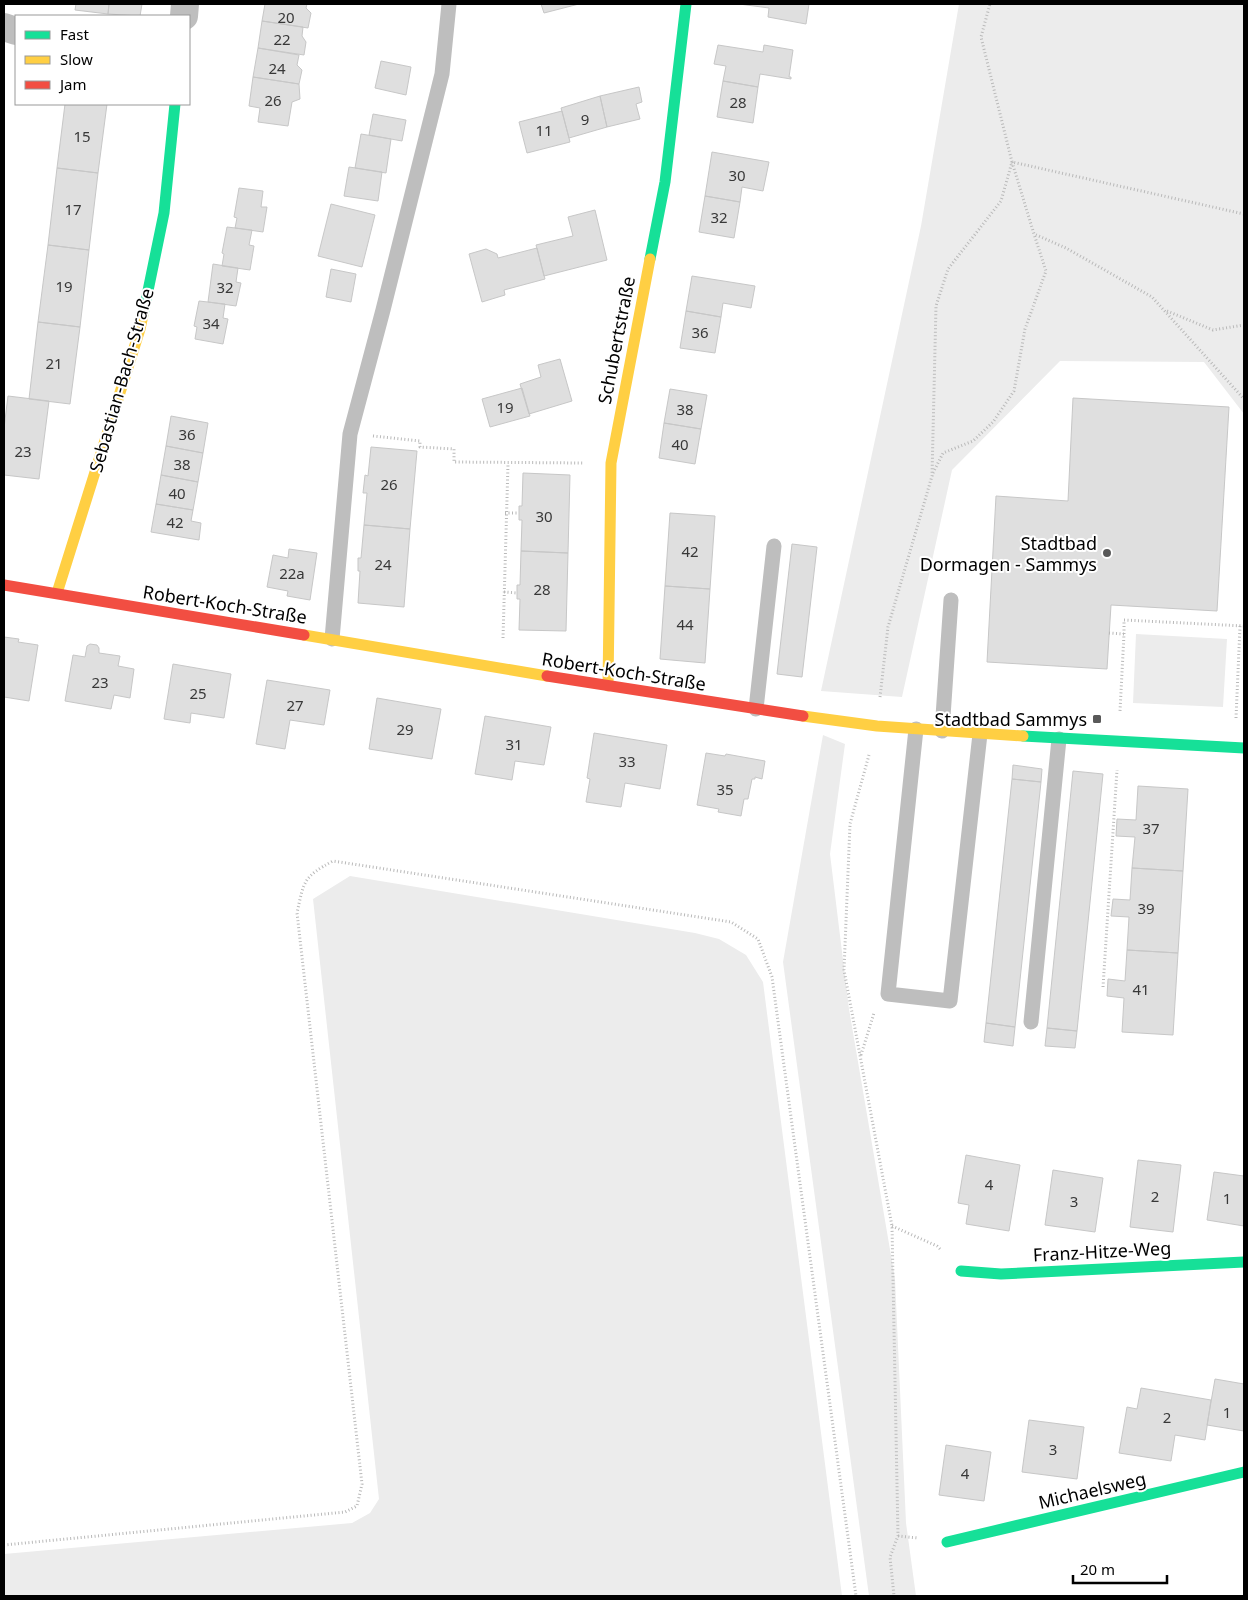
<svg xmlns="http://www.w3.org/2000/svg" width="1248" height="1600" viewBox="0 0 1248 1600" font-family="'Noto Sans',sans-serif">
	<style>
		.green { fill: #ececec }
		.building { fill: #dfdfdf; stroke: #c7c7c7 }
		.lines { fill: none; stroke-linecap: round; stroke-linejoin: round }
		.path { stroke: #b9b9b9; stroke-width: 3; stroke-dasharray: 1 2.5; stroke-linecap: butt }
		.lane { stroke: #bebebe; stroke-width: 15 }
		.street { stroke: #bebebe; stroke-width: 28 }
		.fast { stroke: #16e098; stroke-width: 11 }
		.slow { stroke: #ffcf43; stroke-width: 11 }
		.jam { stroke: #f24e42; stroke-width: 11 }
		.poi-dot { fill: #595959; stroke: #fff; stroke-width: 2 }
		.labels { text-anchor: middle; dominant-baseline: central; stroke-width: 4; stroke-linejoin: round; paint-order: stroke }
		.number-label { font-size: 15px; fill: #383838 }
		.street-label { font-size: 18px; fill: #000; stroke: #fff }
		.poi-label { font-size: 18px; fill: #000; stroke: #fff; text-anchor: end }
	</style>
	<rect width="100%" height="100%" fill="#fff"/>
	<!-- green -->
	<path class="green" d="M959,4h285v410l-40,-52 -144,-1 -108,109 -50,227 -81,-6 100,-465z
		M1136,634l91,5 -4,68 -90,-4z
		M823,735l22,9 -15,110 19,155 46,270 11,244 10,73h-47l-86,-634z
		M350,876l345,57 24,6 27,16 17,27 79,614h-838v-42l348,-31 18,-10 9,-14 -66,-600z"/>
	<!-- building -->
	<path class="building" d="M76,4h33l-1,10 -33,-4z
		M109,4h33l-2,12 -32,-2z
		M265,4h42l-1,4 5,5 -3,15 -46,-7z
		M541,4h38l-35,9z
		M739,4h70l-3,20 -38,-7 1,-9z
		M262,21l41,6 -1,9 4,6 -2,13 -46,-7z
		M718,45l45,7 1,-7 29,5 -4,27h2v2l-31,-5 -2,13 -35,-6 3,-15 -12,-2z
		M258,48l41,7 -2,10 5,5 -3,14 -46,-7z
		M381,61l30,6 -5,28 -31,-7z
		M253,77l46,7 1,15 -8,3 -4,24 -30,-4 2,-14 -11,-2z
		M723,81l35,6 -5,36 -36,-6z
		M639,87l3,15 -6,2 4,15 -33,8 -7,-31z
		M600,96l7,31 -38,11 -8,-30z
		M65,104h42l-9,69 -41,-5z
		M562,111l8,31 -43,11 -8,-31z
		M373,114l33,6 -4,21 -33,-6z
		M361,134l30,5 -5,34 -31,-5z
		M712,152l57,10 -6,29 -21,-4 -2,15 -35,-6z
		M349,167l33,5 -4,29 -34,-5z
		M57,168l41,5 -9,77 -41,-5z
		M239,188l24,3 -2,16h6l-4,25 -28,-4 2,-10 -3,-1z
		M705,196l35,6 -6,36 -35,-6z
		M331,204l44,11 -13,52 -44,-11z
		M595,210l12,50 -63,16 -8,-31 37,-9 -5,-19z
		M227,227l25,3 -3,15 5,1 -4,24 -28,-4 2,-12 -2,-1z
		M48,245l41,5 -9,77 -42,-5z
		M537,248l8,31 -41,11 1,5 -23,7 -13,-48 17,-5 11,5 1,4z
		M213,264l25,4 -2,14 5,1 -5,23 -28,-4z
		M331,269l25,5 -5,28 -25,-5z
		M692,276l63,10 -4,22 -28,-5 -2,14 -35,-6z
		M199,301l26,3 -2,14 5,1 -5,25 -28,-5 2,-12 -3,-1z
		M686,311l35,6 -6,36 -35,-5z
		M38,322l42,5 -10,77 -41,-5z
		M560,359l12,42 -43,13 -9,-30 21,-7 -3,-12z
		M522,388l8,28 -40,11 -8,-28z
		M670,389l37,6 -6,34 -37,-6z
		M8,396l41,5 -10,78 -35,-4v-47z
		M1073,398l156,9 -12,204 -106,-6 -4,64 -120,-7 9,-166 72,5z
		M171,416l37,7 -5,30 -37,-7z
		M664,423l37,6 -6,35 -36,-6z
		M166,446l37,7 -5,29 -37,-7z
		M371,447l46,4 -7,78 -46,-4 3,-32h-4l2,-18 3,1z
		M523,473l47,2 -2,78 -47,-2 1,-31h-3v-14h3z
		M161,475l37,7 -5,28 -37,-6z
		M156,504l37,6 -2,11 10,2 -2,17 -48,-8z
		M670,513l45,3 -5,73 -45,-3z
		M364,525l46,4 -6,78 -46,-4 2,-32h-2v-13h3z
		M792,544l25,3 -15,130 -25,-3z
		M289,549l28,4 -7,47 -23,-4 1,-5 -21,-4 6,-32 15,3z
		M521,551l47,2 -2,78 -47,-1 1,-31h-3v-14h3z
		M665,586l45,3 -5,74 -45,-4z
		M4,637l15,2 -1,3 20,3 -9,56 -25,-4z
		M90,644l7,1 2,3v5l21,3 -2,10 16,3 -4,29 -16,-3 -3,14 -46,-8 8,-46 12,2 2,-11z
		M173,664l58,10 -7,44 -33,-5 -1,10 -26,-4z
		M267,680l63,10 -6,35 -34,-5 -5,29 -29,-5z
		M377,698l64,11 -9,50 -63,-10z
		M485,716l66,11 -7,38 -29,-4 -3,19 -37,-6z
		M594,733l73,12 -7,44 -35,-6 -4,24 -35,-5 4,-23 -3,-1z
		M706,753l19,3 1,-2 39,7 -3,18 -7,-2v2h-3l-4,20h-4l-3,17 -23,-4 1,-3 -22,-4z
		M1013,765l29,4 -1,13 -29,-3z
		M1073,771l30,3 -26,257 -30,-3z
		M1012,779l29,3 -26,245 -29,-4z
		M1138,786l50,3 -5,82 -51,-3 3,-31 -19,-1 1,-17 19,1z
		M1132,868l51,3 -5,82 -51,-3 2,-33 -18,-1 2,-17 17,1z
		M1127,950l51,3 -5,82 -51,-3 2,-34 -17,-2 1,-17 17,2z
		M986,1023l29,4 -2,19 -29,-4z
		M1047,1028l30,3 -2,17 -30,-2z
		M966,1155l54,10 -11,66 -43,-7 3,-19 -11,-2z
		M1138,1160l43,5 -8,67 -43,-5z
		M1053,1170l50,8 -8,54 -50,-7z
		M1214,1172l30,4v50l-37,-6z
		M1215,1379l29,5v47l-37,-6z
		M1141,1388l70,12 -6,40 -30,-5 -4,26 -52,-8 8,-46 10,2z
		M1029,1420l55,7 -7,52 -55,-7z
		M946,1445l45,7 -7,49 -45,-6z"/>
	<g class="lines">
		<!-- path -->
		<path class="path" d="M1244,214l-232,-52 22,72 32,14 86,49 92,102
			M1167,311l46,19 31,-5
			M373,436l47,5v6l34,2v13l129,1
			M933,473l10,-20 30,-12 20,-19 21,-31 11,-62 21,-58 -12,-37
			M505,513h14
			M504,592l13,1
			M1109,633l15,1 -4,77
			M1124,634v-14l120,6
			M503,638l5,-174
			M880,697l8,-70 44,-151 4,-170 12,-37 53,-68 11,-39 -31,-125 9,-33
			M1236,718l4,-92
			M869,755l-19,69 -6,146 48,256 6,310 -8,21 4,39
			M1103,987l14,-217
			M861,1055l13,-42
			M892,1226l45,20 3,3
			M898,1536l20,2
			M4,1545l341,-33 12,-6 5,-22 -65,-571c7,-32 6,-36 36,-52l398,61 27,17 14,38 84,619"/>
		<!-- lane -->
		<path class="lane" d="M332,639l18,-205 33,-124 59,-236 7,-70
			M756,709l18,-163
			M916,729l-28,265 62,7 30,-267
			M942,731l9,-131
			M1031,1022l28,-283"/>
		<!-- street -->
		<path class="street" d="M184,16l1,-12
			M4,27l12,4"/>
		<!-- fast -->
		<path class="fast" d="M650,259l15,-77 21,-178
			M143,315l21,-102 11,-109
			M1023,736l221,12
			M961,1271l40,3 243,-12
			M947,1542l297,-70"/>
		<!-- slow -->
		<path class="slow" d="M57,593l83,-264 3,-14
			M304,635l243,41
			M608,686l3,-223 39,-204
			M803,716l74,10 146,10"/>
		<!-- jam -->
		<path class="jam" d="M4,585l300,50
			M547,676l256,40"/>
	</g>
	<!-- markers -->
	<g class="poi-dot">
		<circle cx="1107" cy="553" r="5"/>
		<rect x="1092" y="714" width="10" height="10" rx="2.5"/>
	</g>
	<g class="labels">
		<!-- number labels -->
		<g class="number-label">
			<text x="286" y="17">20</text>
			<text x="282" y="39">22</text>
			<text x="277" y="68">24</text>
			<text x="273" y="100">26</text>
			<text x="738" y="102">28</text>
			<text x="585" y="119">9</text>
			<text x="544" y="130">11</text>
			<text x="82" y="136">15</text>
			<text x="737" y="175">30</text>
			<text x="73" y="209">17</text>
			<text x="719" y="217">32</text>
			<text x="64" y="286">19</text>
			<text x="225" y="287">32</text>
			<text x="211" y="323">34</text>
			<text x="700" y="332">36</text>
			<text x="54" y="363">21</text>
			<text x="505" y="407">19</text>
			<text x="685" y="409">38</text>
			<text x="187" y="434">36</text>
			<text x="680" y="444">40</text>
			<text x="23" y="451">23</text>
			<text x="182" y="464">38</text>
			<text x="389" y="484">26</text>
			<text x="177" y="493">40</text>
			<text x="544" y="516">30</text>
			<text x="175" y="522">42</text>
			<text x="690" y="551">42</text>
			<text x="383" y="564">24</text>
			<text x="292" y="573">22a</text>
			<text x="542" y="589">28</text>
			<text x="685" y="624">44</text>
			<text x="100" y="682">23</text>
			<text x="198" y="693">25</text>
			<text x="295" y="705">27</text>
			<text x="405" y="729">29</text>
			<text x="514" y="744">31</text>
			<text x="627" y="761">33</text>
			<text x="725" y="789">35</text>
			<text x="1151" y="828">37</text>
			<text x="1146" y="908">39</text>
			<text x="1141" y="989">41</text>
			<text x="989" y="1184">4</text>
			<text x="1155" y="1196">2</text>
			<text x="1227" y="1198">1</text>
			<text x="1074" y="1201">3</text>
			<text x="1227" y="1412">1</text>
			<text x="1167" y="1417">2</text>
			<text x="1053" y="1449">3</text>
			<text x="965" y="1473">4</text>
		</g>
		<!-- street labels -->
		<g class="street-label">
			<text transform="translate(616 340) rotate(-79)">Schubertstraße</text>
			<text transform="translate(121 380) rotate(-74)">Sebastian-Bach-Straße</text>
			<text transform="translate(225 604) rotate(9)">Robert-Koch-Straße</text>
			<text transform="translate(624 671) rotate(9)">Robert-Koch-Straße</text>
			<text transform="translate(1102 1251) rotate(-3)">Franz-Hitze-Weg</text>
			<text transform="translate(1092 1490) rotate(-13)">Michaelsweg</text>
		</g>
		<!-- poi labels -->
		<g class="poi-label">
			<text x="1097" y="543">Stadtbad<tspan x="1097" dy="21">Dormagen - Sammys</tspan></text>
			<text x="1087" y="719">Stadtbad Sammys</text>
		</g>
	</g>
	<!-- border -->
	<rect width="1248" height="1600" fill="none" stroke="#000000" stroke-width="10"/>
	<!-- legend -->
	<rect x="15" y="15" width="175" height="90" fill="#ffffff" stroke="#999999"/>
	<rect x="25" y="31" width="25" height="8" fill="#16e098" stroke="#999999"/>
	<text x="60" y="40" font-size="15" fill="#000000">Fast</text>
	<rect x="25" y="56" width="25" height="8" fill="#ffcf43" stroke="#999999"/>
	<text x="60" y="65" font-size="15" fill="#000000">Slow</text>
	<rect x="25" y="81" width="25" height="8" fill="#f24e42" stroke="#999999"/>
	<text x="60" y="90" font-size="15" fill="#000000">Jam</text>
	<!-- scale -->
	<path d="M1073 1575v8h94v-8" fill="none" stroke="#000000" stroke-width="2.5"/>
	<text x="1080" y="1575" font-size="15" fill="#000000" stroke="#ffffff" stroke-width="4" paint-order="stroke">20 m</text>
</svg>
